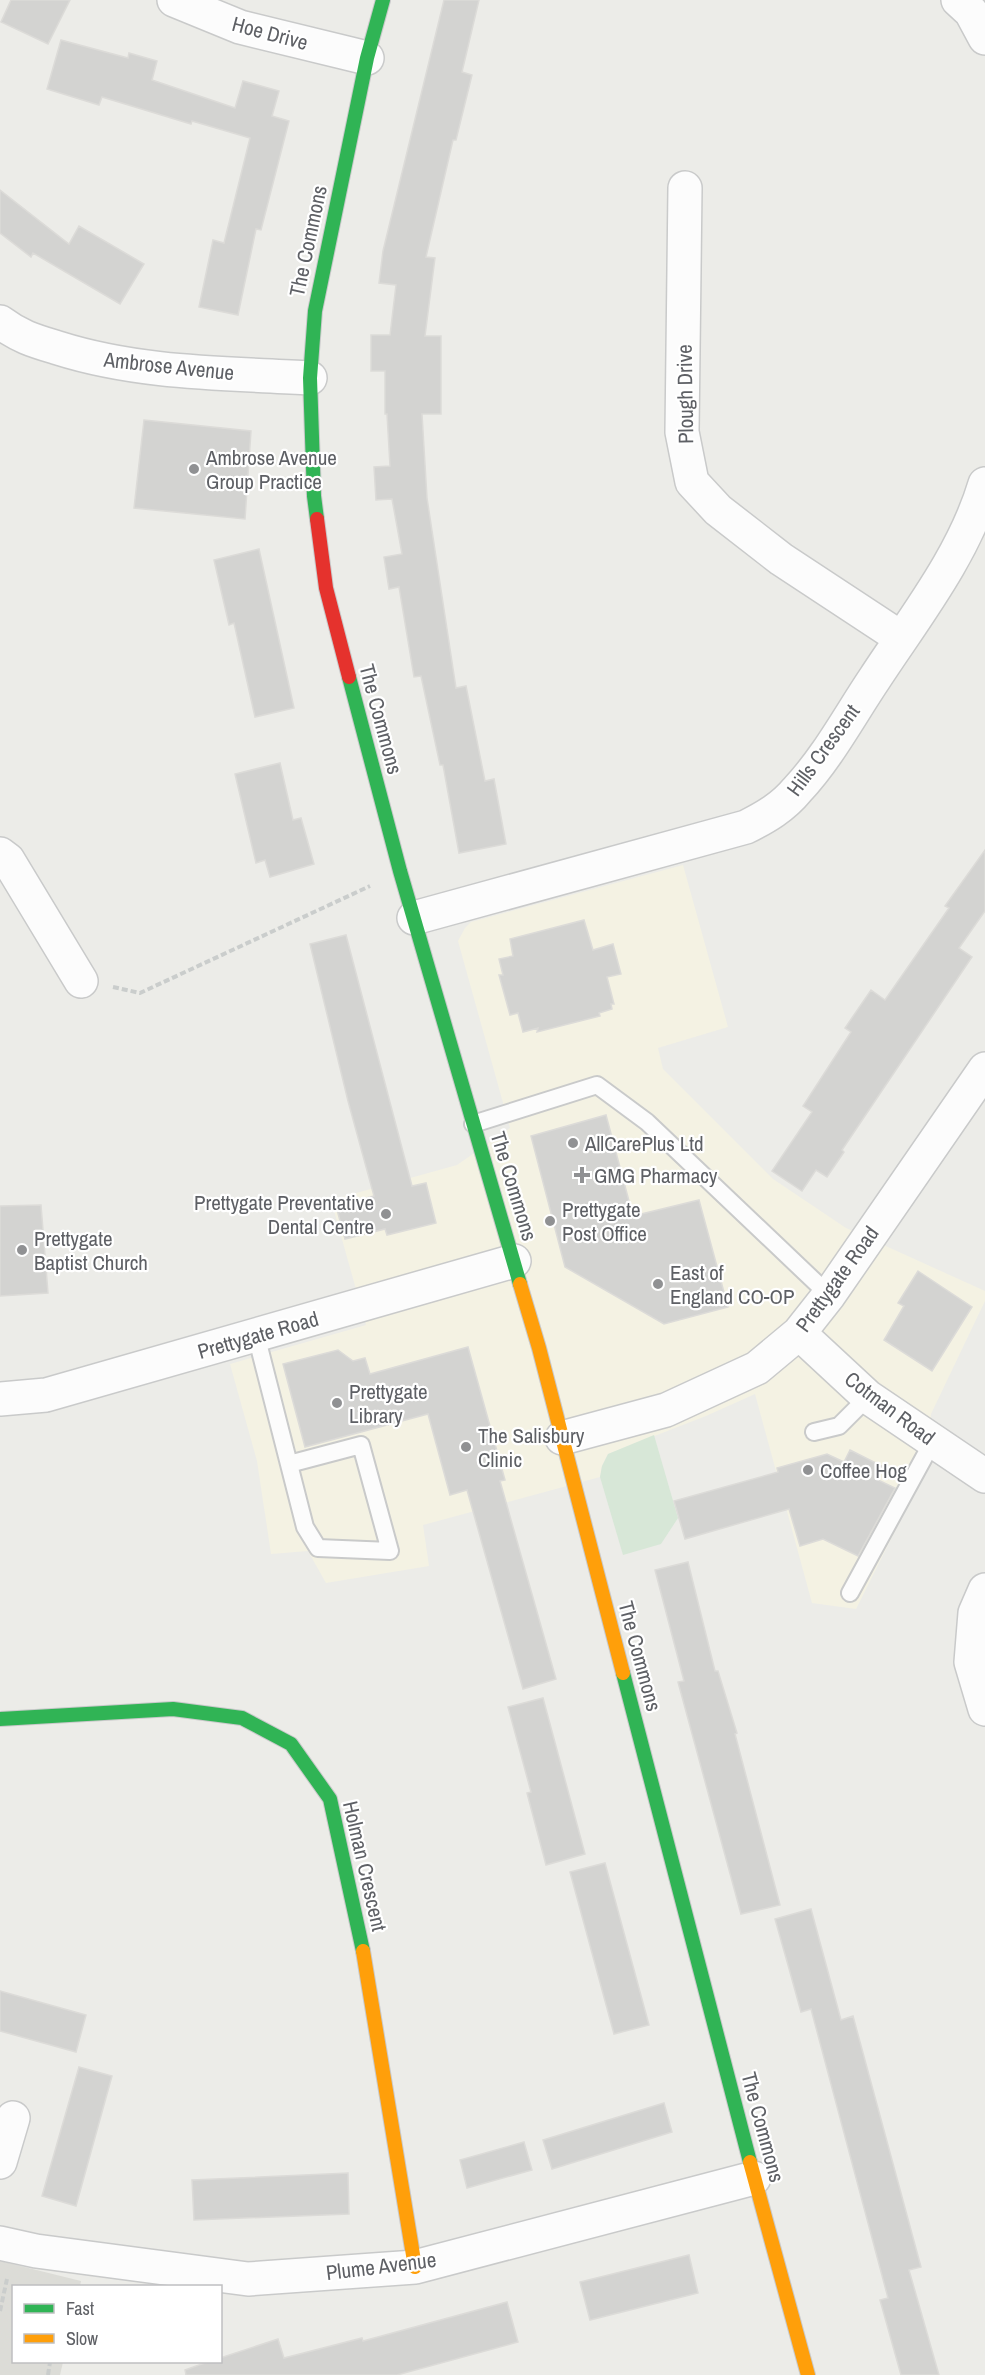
<svg xmlns="http://www.w3.org/2000/svg" width="985" height="2375" viewBox="0 0 985 2375" font-family="'Archivo Narrow',sans-serif">
	<style>
		.commercial { fill: #f4f2e3 }
		.education { fill: #dcdcd7 }
		.green { fill: #d7e7d7 }
		.building { fill: #d3d3d1; stroke: #dcdbd8; stroke-width: 1.5 }
		.lines { fill: none; stroke-linecap: round; stroke-linejoin: round }
		.lane-casing { stroke: #c9caca; stroke-width: 20 }
		.street-casing { stroke: #c9caca; stroke-width: 36 }
		.fast-casing { stroke: #c9c9ca; stroke-width: 16 }
		.slow-casing { stroke: #c9c9ca; stroke-width: 16 }
		.jam-casing { stroke: #c9c9ca; stroke-width: 16 }
		.path { stroke: #cacdcc; stroke-width: 4; stroke-dasharray: 6 3; stroke-linecap: butt }
		.lane { stroke: #fcfcfc; stroke-width: 16 }
		.street { stroke: #fcfcfc; stroke-width: 33 }
		.fast { stroke: #30b455; stroke-width: 14 }
		.slow { stroke: #ff9f0a; stroke-width: 14 }
		.jam { stroke: #e5322d; stroke-width: 14 }
		.poi-dot { fill: #909193; stroke: #fff; stroke-width: 2 }
		.labels { text-anchor: middle; dominant-baseline: central; stroke-width: 4.5; stroke-linejoin: round; paint-order: stroke }
		.street-label { font-size: 21px; fill: #5e6065; stroke: #fff }
		.poi-label { font-size: 21px; fill: #5e6065; stroke: #fff; text-anchor: start }
	</style>
	<rect width="100%" height="100%" fill="#ecece8"/>
	<!-- commercial -->
	<path class="commercial" d="M683,865l45,162 -70,21 5,21 110,110 73,49 139,63v10l-54,113 -4,53 -71,142 -44,-6 -57,-209 -49,22 -98,38 -6,12 -2,11 -177,48 6,41 -103,17 -18,-32 -37,3 -14,-93 -27,-97 136,-39 -35,-125 126,-35 53,-37 -52,-187 7,-13 6,-6z"/>
	<!-- education -->
	<path class="education" d="M0,2261l81,20 -1,5h-66v76h49l-3,13h-60z"/>
	<!-- green -->
	<path class="green" d="M654,1435l24,83 -17,26 -38,11 -23,-78 2,-11 6,-12z"/>
	<!-- building -->
	<path class="building" d="M11,0h59l-22,44 -47,-22z
		M444,0h35l-17,72 10,3 -16,65h-3l-27,117 9,1 -10,78h16v78h-19l5,84 29,190 10,-2 19,95 9,-2 12,65 -47,9 -16,-88h-3l-19,-89 -7,1 -15,-90 -10,2 -5,-32 18,-3 -10,-55 -16,1 -2,-33 16,-1 -3,-52h-2v-43h-14v-36h19l6,-50 -17,-2 4,-32z
		M61,40l67,18 1,-5 28,8 -5,19 83,28 8,-27 36,10 -7,25 17,5 -28,109 -5,-1 -18,86 -39,-8 14,-67 11,3 26,-105 -58,-17 -1,3 -89,-27 -3,8 -52,-16z
		M0,190l69,54 10,-18 65,38 -24,40 -87,-51 -2,4 -31,-24z
		M144,420l107,11 -6,88 -111,-11z
		M259,549l35,159 -39,9 -21,-94 -5,2 -15,-65z
		M280,763l13,57 8,-2 13,46 -44,13 -5,-17 -9,3 -21,-89z
		M985,850v61l-26,37 13,9 -130,193 2,2 -17,25 -11,-7 -14,21 -30,-20 40,-59 -9,-6 48,-74 -6,-4 26,-38 14,10 64,-92 -4,-2z
		M584,920l9,30 20,-6 8,30 -14,3 7,27h-3l1,5 -13,4 1,3 -63,16 1,-4 -15,4 -5,-19 -8,2 -11,-40h4l-4,-16 14,-3 -3,-17z
		M346,935l66,251 14,-3 10,40 -49,12 -2,-6 -40,10 -9,-33 38,-10 -26,-95 -38,-157z
		M606,1115l27,101 66,-16 29,107 -64,17 -99,-57 -34,-131z
		M41,1205l7,88 -48,3v-90z
		M918,1271l54,36 -40,64 -48,-31 20,-34 -6,-3z
		M468,1347l37,133 -5,1 56,198 -33,10 -56,-199 -17,5 -22,-81 -123,33 -22,-83 55,-14 15,11 12,-3 5,16z
		M850,1450l32,16 -6,13 19,9 -37,68 -35,-17 -23,7 -11,-37 -104,30 -11,-38 104,-29 -1,-4 50,-14 17,8z
		M688,1562l27,109h3l19,62 -2,1 45,171 -39,9 -63,-232 6,-1 -29,-111z
		M543,1698l42,156 -39,11 -19,-72 4,-1 -23,-85z
		M605,1863l44,162 -35,9 -44,-162z
		M811,1909l30,111 12,-4 68,251 -12,3 30,105h-38l-21,-75 8,-2 -77,-289 -10,3 -13,-47 -13,-46z
		M0,1991l86,24 -10,37 -76,-21z
		M79,2067l33,9 -36,130 -34,-10z
		M664,2103l8,29 -120,37 -9,-29z
		M524,2142l8,28 -65,18 -7,-28z
		M348,2173l1,41 -155,6 -2,-40z
		M689,2255l9,38 -108,27 -10,-38z
		M507,2302l11,40 -121,33h-211l-1,-5 25,-9h10v-3l58,-19 6,19 78,-20 1,3z"/>
	<g class="lines">
		<defs>
			<path id="lane" d="M473,1124l124,-39 50,37 182,173
				M256,1335l49,192 13,21 72,3 -29,-106 -72,19
				M814,1432l25,-6 29,-29
				M850,1593l83,-152"/>
			<path id="street" d="M174,0l66,27 127,31
				M958,0l13,12 14,26
				M685,188l-3,244 10,50 26,28 63,49 120,79
				M0,322c20,15 35,19 58,26 82,26 168,25 252,30
				M0,854l8,6 73,121
				M414,918l332,-91c20,-10 37,-20 51,-37 31,-33 53,-75 78,-112 40,-61 89,-123 110,-194
				M799,1333l69,64 117,79
				M0,1399l46,-4 468,-134
				M562,1438l104,-28 91,-42 42,-35 30,-38 156,-226
				M985,1590l-10,23 -4,49 14,47
				M0,2162l13,-44
				M0,2243l36,8 212,28 167,-12 339,-89"/>
			<path id="fast" d="M317,519l-3,-23 -4,-118 5,-67 52,-253 16,-58
				M349,677l51,194 120,413
				M623,1673l127,489
				M0,1719l173,-10 69,9 49,26 39,55 33,152"/>
			<path id="slow" d="M520,1284l19,64 84,325
				M363,1951l52,316
				M750,2162l58,213"/>
			<path id="jam" d="M317,519l9,69 23,89"/>
		</defs>
		<!-- lane casing -->
		<use href="#lane" class="lane-casing"/>
		<!-- street casing -->
		<use href="#street" class="street-casing"/>
		<!-- fast casing -->
		<use href="#fast" class="fast-casing"/>
		<!-- slow casing -->
		<use href="#slow" class="slow-casing"/>
		<!-- jam casing -->
		<use href="#jam" class="jam-casing"/>
		<!-- path -->
		<path class="path" d="M113,987l27,6 230,-107
			M0,2311l7,-32
			M48,2375l2,-13"/>
		<!-- lane -->
		<use href="#lane" class="lane"/>
		<!-- street -->
		<use href="#street" class="street"/>
		<!-- fast -->
		<use href="#fast" class="fast"/>
		<!-- slow -->
		<use href="#slow" class="slow"/>
		<!-- jam -->
		<use href="#jam" class="jam"/>
	</g>
	<!-- markers -->
	<g class="poi-dot">
		<circle cx="194" cy="469" r="6"/>
		<circle cx="573" cy="1143" r="6"/>
		<path d="M579 1166h6v6h6v6h-6v6h-6v-6h-6v-6h6z"/>
		<circle cx="386" cy="1214" r="6"/>
		<circle cx="550" cy="1221" r="6"/>
		<circle cx="22" cy="1250" r="6"/>
		<circle cx="658" cy="1284" r="6"/>
		<circle cx="337" cy="1403" r="6"/>
		<circle cx="466" cy="1447" r="6"/>
		<circle cx="808" cy="1470" r="6"/>
	</g>
	<g class="labels">
		<!-- street labels -->
		<g class="street-label">
			<text transform="translate(270 33) rotate(15)">Hoe Drive</text>
			<text transform="translate(308 241) rotate(-78)">The Commons</text>
			<text transform="translate(169 366) rotate(6)">Ambrose Avenue</text>
			<text transform="translate(685 394) rotate(-91)">Plough Drive</text>
			<text transform="translate(381 719) rotate(75)">The Commons</text>
			<text transform="translate(823 750) rotate(-54)">Hills Crescent</text>
			<text transform="translate(514 1186) rotate(73)">The Commons</text>
			<text transform="translate(837 1279) rotate(-54)">Prettygate Road</text>
			<text transform="translate(258 1335) rotate(-16)">Prettygate Road</text>
			<text transform="translate(890 1408) rotate(37)">Cotman Road</text>
			<text transform="translate(640 1656) rotate(75)">The Commons</text>
			<text transform="translate(365 1866) rotate(77)">Holman Crescent</text>
			<text transform="translate(763 2127) rotate(75)">The Commons</text>
			<text transform="translate(381 2266) rotate(-7)">Plume Avenue</text>
		</g>
		<!-- poi labels -->
		<g class="poi-label">
			<text x="206" y="457">Ambrose Avenue<tspan x="206" dy="24">Group Practice</tspan></text>
			<text x="585" y="1143">AllCarePlus Ltd</text>
			<text x="594" y="1175">GMG Pharmacy</text>
			<text x="374" y="1202" text-anchor="end">Prettygate Preventative<tspan x="374" dy="24">Dental Centre</tspan></text>
			<text x="562" y="1209">Prettygate<tspan x="562" dy="24">Post Office</tspan></text>
			<text x="34" y="1238">Prettygate<tspan x="34" dy="24">Baptist Church</tspan></text>
			<text x="670" y="1272">East of<tspan x="670" dy="24">England CO-OP</tspan></text>
			<text x="349" y="1391">Prettygate<tspan x="349" dy="24">Library</tspan></text>
			<text x="478" y="1435">The Salisbury<tspan x="478" dy="24">Clinic</tspan></text>
			<text x="820" y="1470">Coffee Hog</text>
		</g>
	</g>
	<!-- legend -->
	<rect x="12" y="2285" width="210" height="78" fill="#ffffff" stroke="#bfbfc1" stroke-width="1.5"/>
	<rect x="24" y="2304" width="30" height="9" fill="#30b455" stroke="#bfbfc1" stroke-width="1.5"/>
	<text x="66" y="2315" font-size="18" fill="#5e6065">Fast</text>
	<rect x="24" y="2334" width="30" height="9" fill="#ff9f0a" stroke="#bfbfc1" stroke-width="1.5"/>
	<text x="66" y="2345" font-size="18" fill="#5e6065">Slow</text>
</svg>
